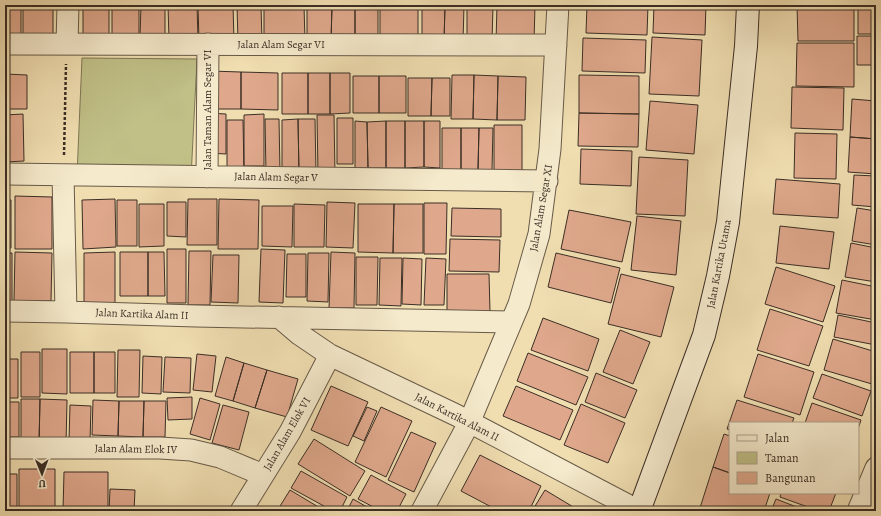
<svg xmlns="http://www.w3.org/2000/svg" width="881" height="516" viewBox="0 0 881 516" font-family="Alegreya,serif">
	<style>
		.green { fill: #c0c087; stroke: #7e7756 }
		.building { fill: #dfa88c; stroke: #3b2e25 }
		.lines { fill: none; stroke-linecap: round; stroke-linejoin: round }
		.street-casing { stroke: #685a48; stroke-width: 23 }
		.secondary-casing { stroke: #3b2e25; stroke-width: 24 }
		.path { stroke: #3b2e25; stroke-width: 2.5; stroke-dasharray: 3 2; stroke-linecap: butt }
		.street { stroke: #f5eacc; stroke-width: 21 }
		.secondary { stroke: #f5eacc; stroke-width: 22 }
		.labels { text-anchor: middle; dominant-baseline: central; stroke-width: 3.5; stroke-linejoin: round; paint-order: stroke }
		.street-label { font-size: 11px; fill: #3b2e25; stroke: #f5eacc }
	</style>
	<rect width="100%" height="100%" fill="#f0deb1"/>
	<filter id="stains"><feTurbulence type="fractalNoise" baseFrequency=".005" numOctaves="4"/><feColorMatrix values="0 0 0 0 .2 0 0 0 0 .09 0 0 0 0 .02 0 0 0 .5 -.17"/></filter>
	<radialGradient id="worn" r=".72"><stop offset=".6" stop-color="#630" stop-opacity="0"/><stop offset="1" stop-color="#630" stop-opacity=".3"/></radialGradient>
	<!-- green -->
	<path class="green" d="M82,58l115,1 -6,119 -114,-3z"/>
	<!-- building -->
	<path class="building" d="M5,5h16v34h-16z
		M23,5h30v38h-30z
		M83,5h26v37h-26z
		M112,5h27v39h-27z
		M141,5h24v32h-25z
		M168,5h29l1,34 -29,1z
		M198,5h35l1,36 -35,1z
		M237,5h24l1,37h-24z
		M264,5h40l1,37h-41z
		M307,5h25l-1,37h-24z
		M332,5h23v37h-24z
		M355,5h23v37h-23z
		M422,5h23l-1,37h-22z
		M445,5h19l-1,38 -19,-1z
		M467,5h26l-1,38h-25z
		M497,5h38l-1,38 -38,-1z
		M587,5h61l-1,30 -61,-2z
		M654,5h52l-1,30 -52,-2z
		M797,5h57v36h-56z
		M858,5h18v29h-18z
		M380,7h38v35h-38z
		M857,36h19v29h-19z
		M652,37l50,3 -3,56 -50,-2z
		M583,38l63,2 -1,33 -63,-2z
		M797,43h57v44l-58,-1z
		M210,71l31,1v37h-32z
		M241,72l37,1v37l-37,-1z
		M282,73h26v41h-26z
		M308,73h22v41h-22z
		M330,73h20v40l-20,1z
		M5,74l22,1v34h-22z
		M452,75h22l-1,44h-22z
		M474,75l24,1 -1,44 -24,-1z
		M579,75l60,1v38l-60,-1z
		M353,76h26v37h-26z
		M379,76h27v37h-27z
		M498,76l28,1 -1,43h-28z
		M408,78h24l-1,38h-23z
		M432,78h18v38h-19z
		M792,87l52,1 -1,42 -52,-2z
		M852,99l24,2v38l-26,-2z
		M650,101l48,4 -4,49 -48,-4z
		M208,113l18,1v40l-18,-1z
		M579,113l60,1 -1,33 -60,-1z
		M23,114l1,47 -19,1v-47z
		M264,114v52h-20v-51z
		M317,115h17l1,60h-17z
		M337,118h16v46h-16z
		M265,119h14l1,54h-14z
		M298,119h17l1,55h-17z
		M298,119l1,55h-17v-54z
		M227,120h16l1,53h-17z
		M355,121l12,1 1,46h-13z
		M386,121v47h-18l-1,-46z
		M386,121h19v47h-19z
		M405,121h19v46l-19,1z
		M424,121h16v47l-16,-1z
		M494,125h28v49h-28z
		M442,128h19v42h-19z
		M461,128h18l-1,42h-17z
		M479,128h14l-1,42h-14z
		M795,133l42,1 -1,45 -42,-1z
		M850,137l26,2v35l-28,-2z
		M581,149l51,2 -1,35 -51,-2z
		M639,157l49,3 -3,56 -49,-2z
		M854,175l22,1v31l-24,-2z
		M776,179l64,5 -2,34 -65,-4z
		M15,196l37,1v52h-37z
		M115,199l1,48 -33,2 -1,-49z
		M188,199h29v46h-30z
		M219,199l40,1 -1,49h-40z
		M5,200h6v48h-6z
		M117,200h20v46h-20z
		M167,202h19v35l-19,-1z
		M327,202l28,1 -2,45 -27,-1z
		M424,203h23l-1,51h-22z
		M139,204h25v42l-25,1z
		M294,204l31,1 -1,42h-30z
		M358,204h36l-1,49 -35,-1z
		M394,204h29v49h-30z
		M262,206h31l-1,41 -30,-1z
		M452,208l49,1v28l-50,-1z
		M857,208l19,3v34l-24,-4z
		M569,210l62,12 -9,40 -61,-13z
		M637,216l44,5 -5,54 -45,-5z
		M780,226l54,6 -5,37 -53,-6z
		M450,239l50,1 -1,32 -50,-1z
		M851,243l25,5v34l-31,-5z
		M167,249h19v54h-19z
		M261,249l24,1 -2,53 -24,-1z
		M189,251h22l-1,54h-22z
		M15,252l37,1 -1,48h-37z
		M115,252v51l-31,1v-51z
		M120,252h28v44h-28z
		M148,252h16l1,44h-17z
		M331,252l24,1 -1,55h-25z
		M5,253h7v48h-7z
		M308,253h21l-1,49 -21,-1z
		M556,253l64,15 -9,35 -63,-16z
		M287,254h19v43h-20z
		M213,255h26l-1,48 -27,-1z
		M356,257h22l-1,48h-21z
		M380,258h22l-1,48 -22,-1z
		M403,258l19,1 -1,46 -19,-1z
		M426,258l20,1 -2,46h-20z
		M776,267l59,19 -12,36 -58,-18z
		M447,274h42l1,38h-43z
		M621,274l53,13 -13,50 -53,-13z
		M842,280l34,7v33l-40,-7z
		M770,309l53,17 -14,40 -52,-16z
		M838,315l38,8v22l-42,-8z
		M543,318l56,21 -11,32 -57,-21z
		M620,330l30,12 -17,42 -30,-12z
		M833,339l43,13v19l-4,13 -48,-14z
		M42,349h25v45l-25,-1z
		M118,350h22l-1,47h-22z
		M21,352h19v45h-19z
		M70,352h24v41h-24z
		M94,352h21v41h-21z
		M528,353l60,24 -12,28 -59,-24z
		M197,354l19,2 -4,36 -19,-2z
		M758,354l56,18 -14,43 -56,-18z
		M143,356l19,1 -1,37 -19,-1z
		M165,357l26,1 -1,35 -27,-1z
		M226,357l18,6 -11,38 -18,-5z
		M5,359h13v39h-13z
		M244,363l23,7 -12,38 -22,-7z
		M267,370l31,9 -11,38 -32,-9z
		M596,373l41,17 -12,28 -40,-16z
		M822,374l49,17 -9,25 -49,-18z
		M331,386l37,16 -20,44 -37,-16z
		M516,386l57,24 -13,30 -57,-24z
		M192,397v22l-24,1 -1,-22z
		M200,398l20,6 -10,36 -20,-6z
		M21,399h19l-1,45h-18z
		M40,399l27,1 -1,44h-27z
		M93,400l26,1 -1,35 -26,-1z
		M737,400l57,18 -2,5h-62v7l-3,-1z
		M119,401h25l-1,36 -25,-1z
		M144,401h22l-1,36h-22z
		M5,402h14v35h-14z
		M812,403l49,17 -3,9v-6h-53z
		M581,404l44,19 -17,40 -44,-18z
		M70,405l21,1 -1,35h-21z
		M223,405l26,7 -10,38 -27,-7z
		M367,407l10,4 -13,30 -11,-5z
		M381,407l31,14 -26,56 -31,-15z
		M411,432l25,11 -22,49 -26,-12z
		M724,434l6,2v37l-17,-6z
		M314,439l51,32 -15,25 -52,-32z
		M480,455l61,31 -12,25h-30l-38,-20z
		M713,467l17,6v20h40l-6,18h-65z
		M19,469h36v42h-36z
		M301,471l46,26 -7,14h-7l-42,-23z
		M64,472h44v39h-45z
		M5,474h12v37h-12z
		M371,475l35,19 -9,17h-16l-23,-12z
		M110,489l25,1 -1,21h-25z
		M290,490l35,21h-48z
		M545,490l35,21h-48z
		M781,493h55l-7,18h-10l-39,-14z
		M353,499l21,12h-27z
		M776,499l31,12h-36z"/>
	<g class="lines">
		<defs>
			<path id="street" d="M5,44l551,1
				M67,44l1,-39
				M5,174l542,7
				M63,175l3,137
				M207,177l1,-133
				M5,311l61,1 130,4 315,6
				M279,317l20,17 31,21 126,60 183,96
				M5,448h155l31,2 29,7 43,18
				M241,511l49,-79 40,-77
				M422,511l47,-88 50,-119 20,-70 11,-85 8,-144
				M858,511l18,-43"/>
			<path id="secondary" d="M639,511l65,-176 14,-59 10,-54 18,-176 2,-41"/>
		</defs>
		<!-- street casing -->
		<use href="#street" class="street-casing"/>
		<!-- secondary casing -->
		<use href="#secondary" class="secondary-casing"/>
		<!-- path -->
		<path class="path" d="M64,155l2,-91"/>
		<!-- street -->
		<use href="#street" class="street"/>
		<!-- secondary -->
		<use href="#secondary" class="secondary"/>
	</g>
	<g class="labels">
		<!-- street labels -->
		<g class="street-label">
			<text x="281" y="44">Jalan Alam Segar VI</text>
			<text transform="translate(207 110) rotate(-90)">Jalan Taman Alam Segar VI</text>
			<text transform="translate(276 177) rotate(1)">Jalan Alam Segar V</text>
			<text transform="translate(541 208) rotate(-80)">Jalan Alam Segar XI</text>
			<text transform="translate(719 264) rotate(-79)">Jalan Kartika Utama</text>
			<text transform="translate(142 314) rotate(2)">Jalan Kartika Alam II</text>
			<text transform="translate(457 417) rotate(27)">Jalan Kartika Alam II</text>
			<text transform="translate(287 434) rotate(-60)">Jalan Alam Elok VI</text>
			<text transform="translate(136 449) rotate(1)">Jalan Alam Elok IV</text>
		</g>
	</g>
	<!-- margin -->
	<rect width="881" height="516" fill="none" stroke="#f0deb1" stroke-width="20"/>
	<rect x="6" y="6" width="869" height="504" fill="none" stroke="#3b2e25" stroke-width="2"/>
	<rect x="10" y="10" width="861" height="496" fill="none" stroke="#3b2e25"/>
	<!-- legend -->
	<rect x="729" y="422" width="130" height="72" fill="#f5eacc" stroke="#ab9f89"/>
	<rect x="737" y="435" width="20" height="6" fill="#f5eacc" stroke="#ab9f89"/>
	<text x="765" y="442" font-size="12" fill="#3b2e25">Jalan</text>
	<rect x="737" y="452" width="20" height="12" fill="#c0c087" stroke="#ab9f89"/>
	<text x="765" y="462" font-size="12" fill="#3b2e25">Taman</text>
	<rect x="737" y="472" width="20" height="12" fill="#dfa88c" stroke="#ab9f89"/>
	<text x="765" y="482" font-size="12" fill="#3b2e25">Bangunan</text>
	<!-- north arrow -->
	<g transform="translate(42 474) rotate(179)" stroke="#f5eacc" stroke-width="3" paint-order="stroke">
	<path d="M0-3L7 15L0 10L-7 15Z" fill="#3b2e25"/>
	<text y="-6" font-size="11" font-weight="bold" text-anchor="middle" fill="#3b2e25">U</text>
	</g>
	<rect width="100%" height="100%" filter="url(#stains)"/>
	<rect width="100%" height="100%" fill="url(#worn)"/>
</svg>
